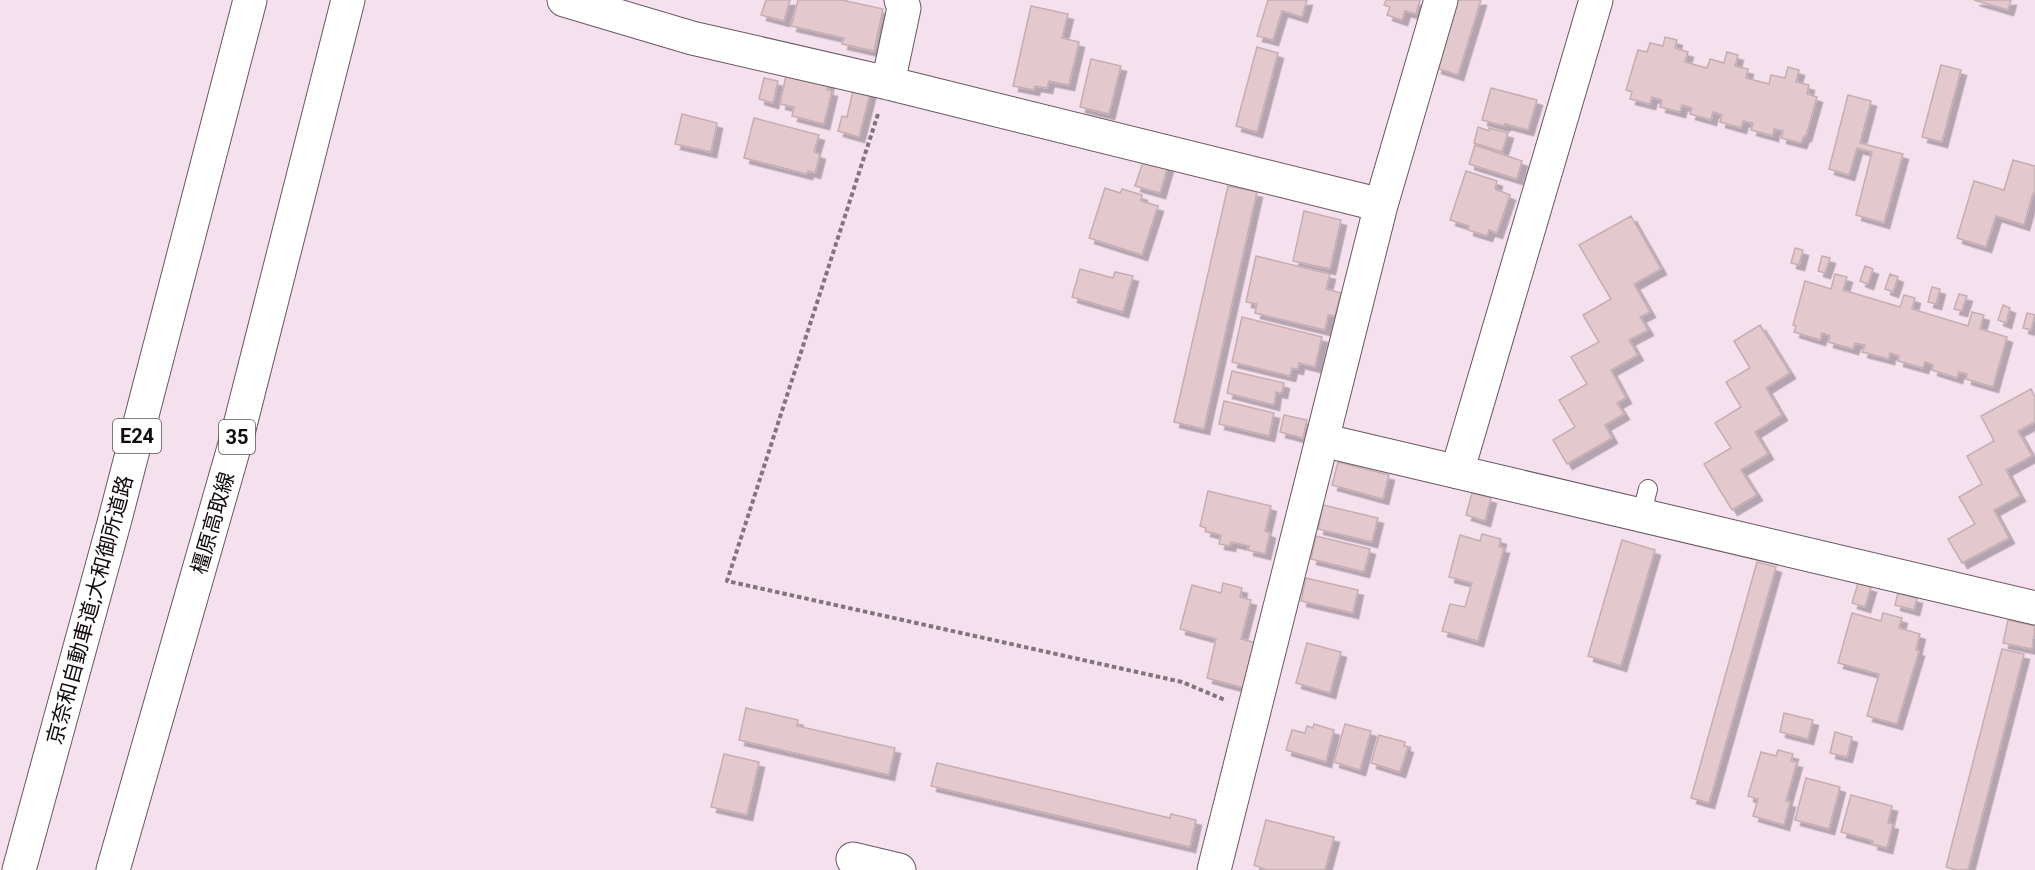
<svg xmlns="http://www.w3.org/2000/svg" width="2035" height="870" viewBox="0 0 2035 870" font-family="Roboto,'Noto Sans JP',sans-serif">
	<style>
		.building { fill: #e3c9ce; stroke: #c6adb2; stroke-width: 1.5; filter: url(#shadow) }
		.lines { fill: none; stroke-linecap: round; stroke-linejoin: round }
		.lane-casing { stroke: #695763; stroke-width: 20 }
		.street-casing { stroke: #695763; stroke-width: 35 }
		.primary-casing { stroke: #695763; stroke-width: 35 }
		.highway-casing { stroke: #695763; stroke-width: 35 }
		.path { stroke: #82747d; stroke-width: 4; stroke-dasharray: 4.5 3; stroke-linecap: butt }
		.lane { stroke: #fff; stroke-width: 18 }
		.street { stroke: #fff; stroke-width: 33 }
		.primary { stroke: #fff; stroke-width: 33 }
		.highway { stroke: #fff; stroke-width: 33 }
		.labels { text-anchor: middle; dominant-baseline: central; stroke-width: 5; stroke-linejoin: round; paint-order: stroke }
		.shield { fill: #fff; stroke: #585457; stroke-width: 1.5 }
		.shield-label { font-size: 20px; font-weight: bold; fill: #110a0f }
		.street-label { font-size: 21px; fill: #110a0f; stroke: #fff }
	</style>
	<defs>
		<filter id="shadow"><feDropShadow dx="5.5" dy="5.5" stdDeviation="0" flood-color="#0004"/></filter>
	</defs>
	<rect width="100%" height="100%" fill="#f5e0ee"/>
	<!-- building -->
	<path class="building" d="M766,0h24l-6,21 -23,-6z
		M798,0h44l41,9 -9,42 -32,-7 2,-6 -53,-12z
		M1268,0h39l-5,17 -20,-6 -9,29 -16,-4z
		M1386,0h34l-4,14 -11,-3 -3,9 -15,-5 3,-8 -6,-2z
		M1458,0h23l-23,75 -22,-7z
		M1974,0h37l-3,10z
		M1031,6l37,8 -6,24 17,4 -10,43 -20,-4 -2,7 -12,-2 -1,4 -21,-4z
		M1665,37l12,3 -2,8 13,4 -3,10 22,6 3,-9 14,4 3,-11 11,3 -3,11 13,3 -2,9 23,6 2,-9 14,3 3,-11 11,3 -3,12 13,3 -2,9 10,3 -11,39h-2l-3,7 -20,-5 2,-7 -9,-2 -1,7 -22,-6 2,-7 -10,-2 -2,7 -21,-6 2,-7 -9,-3 -2,8 -21,-6 2,-6 -10,-3 -2,7 -20,-5 2,-7 -10,-3 -2,7 -20,-5 2,-7 -6,-2 12,-40 9,2 3,-9 13,3z
		M1257,47l21,6 -21,79 -21,-6z
		M1091,59l30,7 -12,48 -29,-7z
		M1941,65l20,5 -19,72 -20,-5z
		M787,71l42,10 -2,9 5,1 -8,33 -32,-8 2,-9 -14,-3z
		M764,78l14,3 -5,22 -14,-4z
		M854,86l17,4 -12,47 -21,-6 4,-15 5,1z
		M1491,88l46,12 -9,30 -23,-6 -1,2 -22,-6z
		M1848,95l23,6 -11,42 43,11 -19,69 -28,-8 16,-63 -15,-4 -8,27 -20,-6z
		M682,114l35,9 -6,29 -36,-8z
		M754,118l65,17 -5,17 6,2 -5,19 -7,-2 -1,3 -63,-16z
		M1478,127l11,4v-3l19,5 -6,19 -28,-9z
		M1475,145l47,16 -5,18 -48,-15z
		M1144,159l24,7 -8,27 -25,-7z
		M2013,160l22,6v28l-2,-1 -9,32 -28,-9 -10,31 -29,-9 17,-57 30,9z
		M1466,171l31,10 -2,8 15,6 -13,38 -8,-3 -2,6 -19,-6 1,-4 -19,-6z
		M1228,186l29,6 -53,237 -30,-7z
		M1105,188l15,5 2,-4 20,6 -1,6 17,5 -16,49 -53,-17z
		M1304,211l37,9 -11,49 -37,-8z
		M1631,216l30,53 -27,15 16,28 -10,5 8,13 -19,10 9,15 -27,15 15,28 -9,5 7,11 -19,11 7,13 -45,26 -14,-24 22,-13 -16,-27 28,-16 -16,-27 28,-15 -16,-27 28,-16 -32,-54z
		M1795,248l8,2 -4,15 -8,-2z
		M1256,256l74,18 -4,15 15,4 -6,23 -7,-1 -3,15 -70,-17 2,-9 -11,-2z
		M1822,256l8,2 -5,15 -7,-2z
		M1865,266l8,3 -5,15 -8,-3z
		M1080,269l33,9 2,-6 18,4 -10,36 -51,-15z
		M1835,274l12,3 -4,13 57,17 4,-12 11,3 -3,11 56,17 4,-14 12,3 -4,14 27,8 -14,50 -27,-8 1,-5 -8,-2 -2,6 -25,-8 1,-5 -8,-3 -2,6 -25,-7 1,-5 -9,-3 -1,6 -27,-7 3,-7 -10,-2 -2,6 -25,-7 2,-6 -8,-3 -2,7 -26,-8 2,-6 -3,-1 12,-44 26,8z
		M1890,274l8,3 -5,15 -8,-3z
		M1932,287l8,2 -4,15 -8,-2z
		M1959,294l8,2 -5,15 -8,-2z
		M2003,305l7,3 -4,15 -8,-3z
		M2027,313l8,2 -4,15 -8,-2z
		M1242,317l80,20 -7,30 -16,-4 -1,6 -6,-1 -2,8 -58,-14z
		M1760,325l30,48 -24,15 16,27 -27,17 13,22 -27,16 16,25 -25,15 -28,-46 27,-16 -16,-25 26,-16 -15,-25 24,-14 -16,-27z
		M1232,371l52,12 -2,10 -6,-1 -2,13 -47,-12z
		M2031,389l4,8v25l-17,9 14,25 -26,14 14,26 -26,14 15,28 -47,25 -14,-24 27,-15 -16,-27 23,-13 -15,-28 27,-15 -13,-25z
		M1224,401l50,12 -5,23 -50,-12z
		M1284,415l23,5 -4,18 -23,-6z
		M1338,462l51,13 -6,24 -51,-14z
		M1208,491l63,15 -6,25 5,2 -5,21 -17,-4 1,-4 -18,-4 -1,4 -11,-2 2,-9 -16,-4 1,-3 -6,-2z
		M1472,493l19,5 -6,23 -19,-6z
		M1323,505l55,13 -6,24 -54,-13z
		M1482,534l19,5 -2,8 5,1 -26,93 -36,-10 8,-27 15,3 7,-24 -23,-6 11,-42 20,6z
		M1316,536l54,13 -6,23 -53,-13z
		M1622,540l33,10 -34,116 -33,-10z
		M1757,562l19,5 -67,236 -18,-5z
		M1306,578l52,12 -5,23 -52,-12z
		M1223,583l19,5 -2,9 11,3 -10,39 15,4 -12,45 -37,-10 9,-39 -36,-10 12,-44 29,8z
		M1858,583l13,4 -6,20 -13,-4z
		M1898,593l19,5 -3,12 -19,-5z
		M1852,613l29,8 2,-8 19,5 -3,10 21,6 -4,16 3,1 -22,73 -30,-8 12,-42 -41,-11z
		M2008,620l27,6 -3,23 -29,-6z
		M1307,643l34,9 -11,41 -34,-10z
		M2002,649l22,5 -56,216h-12l-10,-3z
		M746,708l52,12 -1,6 98,22 -6,27 -150,-35z
		M1784,713l29,7 -5,19 -28,-7z
		M1314,724l20,6 -8,32 -40,-12 6,-20 13,3 2,-7 6,2z
		M1345,724l26,7 -11,39 -26,-8z
		M1835,732l17,5 -5,20 -17,-4z
		M1379,735l26,7 -1,4 4,1 -8,25 -29,-9z
		M1778,750l15,4 -2,7 6,1 -11,39 4,1 -6,23 -31,-9 5,-17 -10,-3 13,-44 15,4z
		M724,754l35,8 -12,53 -36,-8z
		M937,763l233,55 1,-4 25,6 -6,27 -259,-61z
		M1806,778l34,9 -11,42 -34,-9z
		M1851,795l41,11 -4,17 5,1 -6,24 -15,-4 1,-3 -32,-9z
		M1266,820l68,17 -9,33h-58l-13,-5z"/>
	<g class="lines">
		<defs>
			<path id="lane" d="M1641,516l7,-27"/>
			<path id="street" d="M564,0l128,38 196,45 493,122
				M888,83l16,-75 -3,-8
				M1322,440l713,168
				M1457,472l139,-472
				M853,859l46,11
				M1214,870l167,-665 60,-205"/>
			<path id="primary" d="M113,870l124,-433 111,-437"/>
			<path id="highway" d="M19,870l95,-347 136,-523"/>
		</defs>
		<!-- lane casing -->
		<use href="#lane" class="lane-casing"/>
		<!-- street casing -->
		<use href="#street" class="street-casing"/>
		<!-- primary casing -->
		<use href="#primary" class="primary-casing"/>
		<!-- highway casing -->
		<use href="#highway" class="highway-casing"/>
		<!-- path -->
		<path class="path" d="M878,114l-151,467 455,101 43,18"/>
		<!-- lane -->
		<use href="#lane" class="lane"/>
		<!-- street -->
		<use href="#street" class="street"/>
		<!-- primary -->
		<use href="#primary" class="primary"/>
		<!-- highway -->
		<use href="#highway" class="highway"/>
	</g>
	<g class="labels">
		<!-- shield labels -->
		<g class="shield">
			<rect x="113" y="419" width="48" height="34" rx="4.5"/>
			<rect x="219" y="420" width="36" height="34" rx="4.5"/>
		</g>
		<g class="shield-label">
			<text x="137" y="436">E24</text>
			<text x="237" y="437">35</text>
		</g>
		<!-- street labels -->
		<g class="street-label">
			<text transform="translate(213 523) rotate(-74)">橿原高取線</text>
			<text transform="translate(90 610) rotate(-75)">京奈和自動車道;大和御所道路</text>
		</g>
	</g>
</svg>
